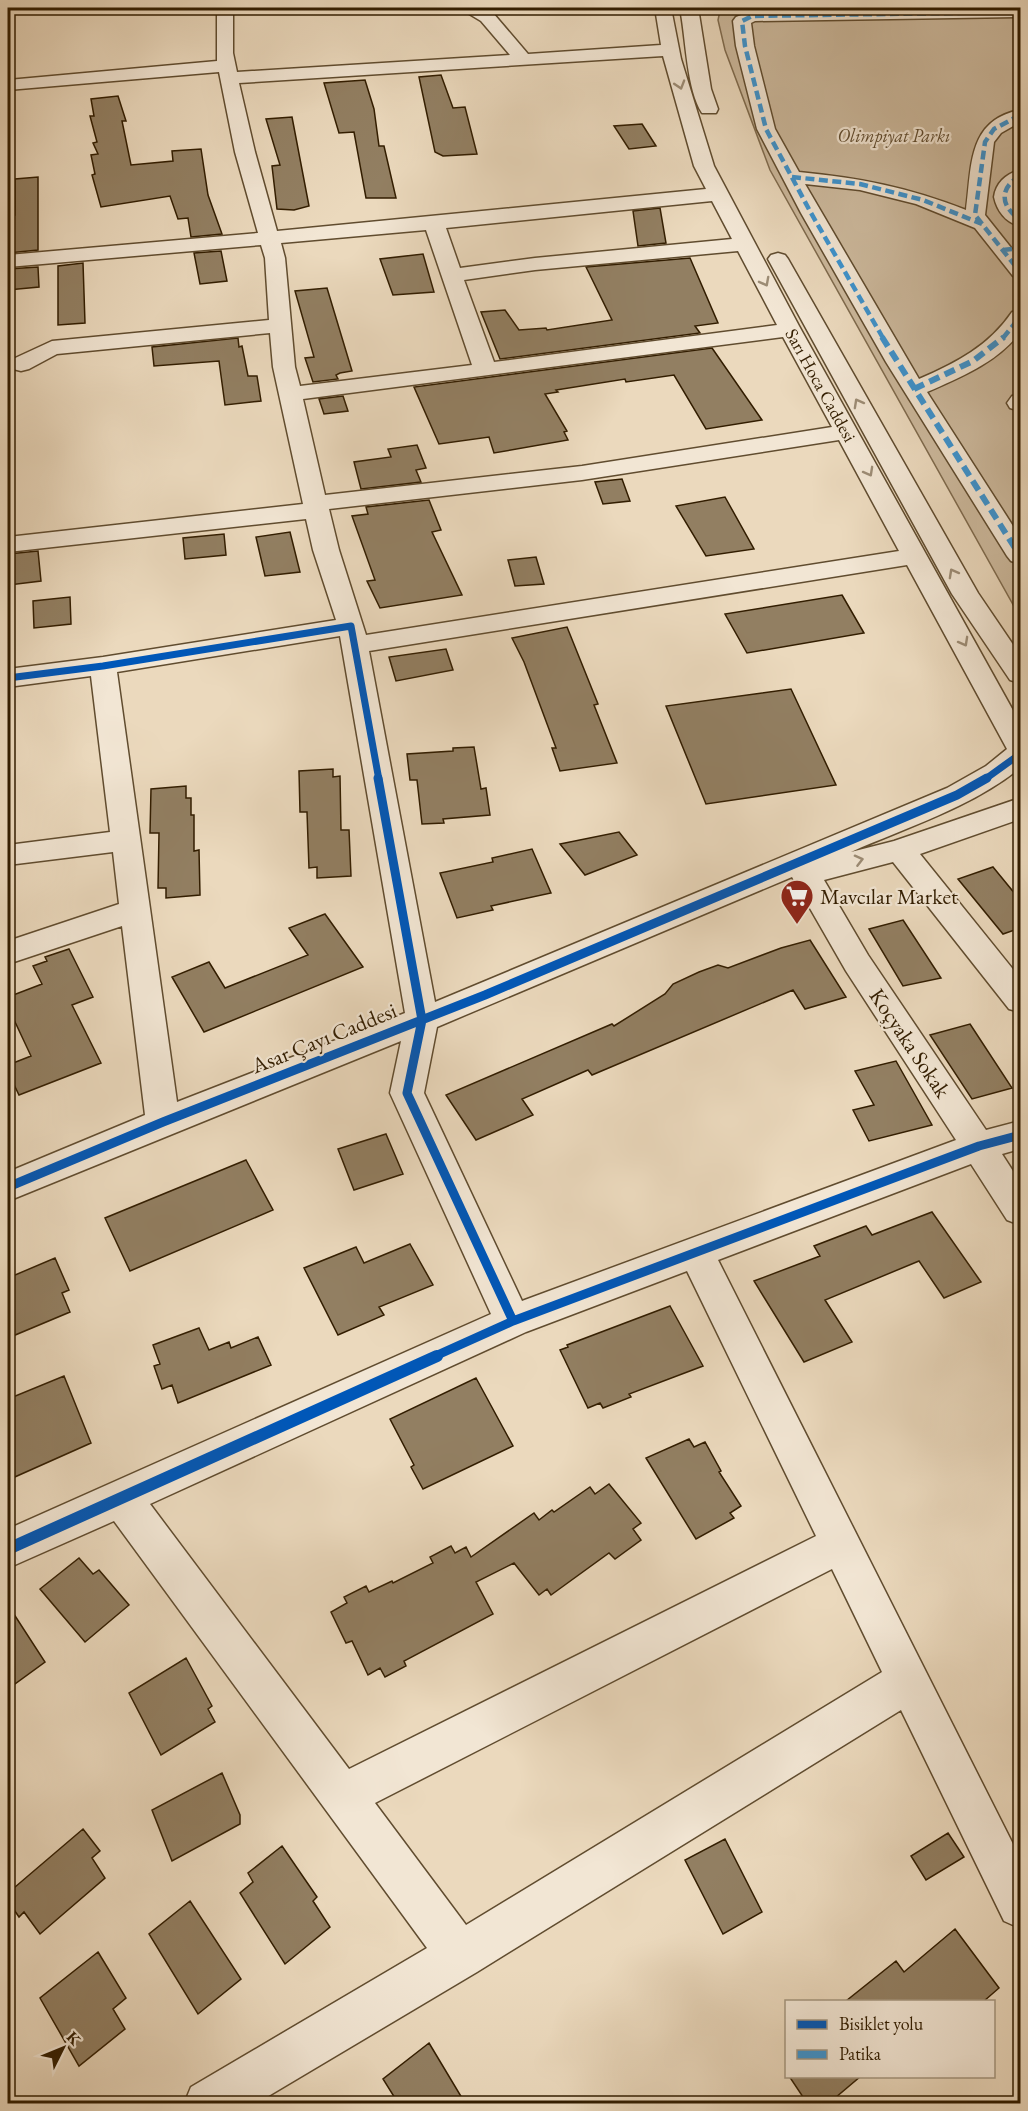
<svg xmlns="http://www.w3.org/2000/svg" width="1028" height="2111" viewBox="0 0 1028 2111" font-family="'EB Garamond',serif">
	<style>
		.green { fill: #ccb99d; stroke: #7f6b4e; stroke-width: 1.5 }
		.building { fill: #927f62; stroke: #321d00; stroke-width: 1.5 }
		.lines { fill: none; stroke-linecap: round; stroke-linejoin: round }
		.minor-casing { stroke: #604c2f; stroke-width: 3 }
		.minor { fill: #f2e6d4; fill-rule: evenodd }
		.quiet-far1 { stroke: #3d94d0; stroke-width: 4.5; stroke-dasharray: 9 4.5; stroke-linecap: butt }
		.quiet { stroke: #3d94d0; stroke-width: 6; stroke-dasharray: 11 6; stroke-linecap: butt }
		.cycleway-far2-casing { stroke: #f2e6d4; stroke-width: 10 }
		.cycleway-far1-casing { stroke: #f2e6d4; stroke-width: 13 }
		.cycleway-casing { stroke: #f2e6d4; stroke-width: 16 }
		.cycleway-far2 { stroke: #0057b8; stroke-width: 7 }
		.cycleway-far1 { stroke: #0057b8; stroke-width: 9 }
		.cycleway { stroke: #0057b8; stroke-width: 12 }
		.oneway { stroke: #9c8c75 }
		.labels { text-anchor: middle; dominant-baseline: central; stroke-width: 4.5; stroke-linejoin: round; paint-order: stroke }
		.far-park-label { font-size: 18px; font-style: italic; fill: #604c2f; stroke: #f2e6d4 }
		.far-street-label { font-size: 18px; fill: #321d00; stroke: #f2e6d4 }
		.poi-label { font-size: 22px; fill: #321d00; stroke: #f2e6d4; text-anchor: start }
		.street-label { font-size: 22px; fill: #321d00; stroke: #f2e6d4 }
	</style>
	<rect width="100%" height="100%" fill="#ebd9bd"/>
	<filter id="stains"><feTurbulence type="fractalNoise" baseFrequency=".00333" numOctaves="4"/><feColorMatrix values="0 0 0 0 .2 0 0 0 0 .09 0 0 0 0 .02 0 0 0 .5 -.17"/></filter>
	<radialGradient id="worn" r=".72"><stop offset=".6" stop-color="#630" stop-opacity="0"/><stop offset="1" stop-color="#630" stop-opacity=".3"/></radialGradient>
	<!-- green -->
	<path class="green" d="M742,8h278v609l-250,-447 -45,-120 -7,-30 2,-9z"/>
	<!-- building -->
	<path class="building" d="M441,75l12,33 12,-1 12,47 -34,2 -8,-4 -16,-75z
		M365,80l9,29 5,37h5l12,52h-30l-12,-66 -15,1 -15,-50z
		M118,96l8,25h-4l9,44 42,-4 -1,-10 29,-2 7,46 14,39 -31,3 -3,-19 -10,1 -8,-23 -69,11 -9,-32 3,-1 -4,-19 7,-1 -5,-11 4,-1 -7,-26h4l-3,-17z
		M292,117l17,89 -15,4 -17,-1 -5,-43 8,-1 -14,-46z
		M642,124l14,22 -27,3 -15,-23z
		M38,177v73l-30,3v-37l7,-1v-36z
		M660,208l6,35 -28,3 -5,-35z
		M221,251l6,30 -27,3 -6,-31z
		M423,254l11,38 -41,3 -13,-36z
		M690,258l28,65 -23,3 5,7 -200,26 -19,-47 24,-2 14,20 27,-2 1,2 65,-10 -26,-53z
		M83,263l2,60 -27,2v-59z
		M38,267l1,20 -31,3v-21z
		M327,288l25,83 -12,2 -4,2 2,4 -25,3 -8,-24 9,-1 -19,-66z
		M238,338l1,9 3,-1 6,30h9l4,25 -36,4 -6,-44 -65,5 -2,-19z
		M712,348l50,72 -56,9 -32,-54 -48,7 -1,-3 -69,11 2,2 -13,2 22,37 -3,1 4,8 -74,13 -5,-16 -50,7 -25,-57z
		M343,396l5,15 -24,3 -5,-15z
		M417,445l9,23 -10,2 5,12 -60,7 -7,-27 37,-5 -3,-8z
		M622,479l8,22 -27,3 -8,-22z
		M725,497l29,52 -48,7 -30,-50z
		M429,500l12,30 -9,2 30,63 -82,13 -13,-27 8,-1 -23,-64 16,-2 -2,-7z
		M290,532l10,40 -35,4 -9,-39z
		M224,534l2,21 -41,4 -2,-21z
		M38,551l3,30 -32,4 -1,-31z
		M536,557l8,27 -29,2 -7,-26z
		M842,595l22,38 -117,20 -22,-39z
		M70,597l1,27 -37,4 -1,-27z
		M567,627l31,77 -4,1 23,58 -57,8 -8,-23h4l-32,-86 -12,-24z
		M446,649l7,21 -57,11 -7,-24z
		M791,689l45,96 -130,19 -40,-98z
		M474,747l7,42 5,-1 4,27 -47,4 1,4 -22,1 -5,-44h-7l-3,-26 46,-3v-3z
		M333,769v8l7,-1 1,54h8l2,46 -34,2v-11l-8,1 -2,-56h-7l-1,-41z
		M186,786v12h5v17h3v36l5,-1 1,45 -34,3v-10h-8l1,-55h-9l1,-44z
		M619,832l18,23 -52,20 -25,-31z
		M532,849l19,44 -60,13 2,4 -36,8 -17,-45 53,-11 -1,-4z
		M993,867l27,33v28l-17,6 -45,-55z
		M325,914l38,53 -159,65 -32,-55 37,-15 16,26 83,-33 -19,-27z
		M903,920l38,58 -38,8 -34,-57z
		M810,940l36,57 -41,12 -12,-19 -201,85 -4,-5 -66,29 11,16 -57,25 -30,-45 166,-71 2,2 51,-32 8,-10 26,-12 19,-7 10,3 53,-20z
		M69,949l24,48 -21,8 29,58 -82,32 -11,-23v-7l23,-9 -23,-49v-10l34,-13 -9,-18 14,-5 -2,-4z
		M970,1024l42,64 -40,11 -42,-64z
		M896,1061l36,64 -63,16 -16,-31 21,-5 -19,-34z
		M386,1134l17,40 -49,16 -16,-41z
		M246,1160l27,50 -143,61 -25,-53z
		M932,1212l49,70 -37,16 -25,-37 -94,39 27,42 -48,20 -50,-81 66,-25 -6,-10 52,-20 6,9z
		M410,1244l23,41 -54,22 5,8 -46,20 -34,-67 52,-21 8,16z
		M55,1258l14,32 -7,3 8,19 -62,26v-60z
		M670,1306l33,60 -74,28 2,3 -28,11 -3,-5 -12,5 -28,-58 8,-3 -1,-2z
		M199,1328l10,22 20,-8 2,6 27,-11 13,28 -93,38 -6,-18 -10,4 -8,-23 6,-2 -7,-19z
		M64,1376l27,67 -83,37v-81z
		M476,1378l37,68 -90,43 -12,-22 3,-2 -24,-46z
		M689,1439l5,8 11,-5 16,29 -2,1 22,34 -11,7 4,5 -38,21 -50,-81z
		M609,1484l32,39 -8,6 8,11 -26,19 -6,-6 -58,42 -4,-6 -8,6 -25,-32 -38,19 17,32 -89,47 2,5 -21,11 -5,-9 -12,7 -16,-34 -6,2 -15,-31 16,-9 -3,-6 22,-11 3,6 23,-11 1,2 40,-20 -3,-6 21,-11 4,7 11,-6 5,10 63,-44 5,7 13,-10 2,2 36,-25 5,7z
		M79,1558l14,16 6,-4 30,35 -44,37 -45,-53z
		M8,1605l37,57 -37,27z
		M186,1658l26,48 -4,3 7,13 -54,33 -32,-62z
		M222,1773l18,42v9l-68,37 -20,-51z
		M83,1829l17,22 -8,7 13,20 -65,56 -16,-22 -5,5 -11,-16v-8z
		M948,1833l16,24 -38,23 -15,-24z
		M725,1839l37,73 -39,22 -38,-74z
		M282,1846l35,51 -4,4 17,26 -45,37 -45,-71 13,-11 -5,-9z
		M190,1901l51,78 -43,35 -49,-80z
		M955,1929l44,59 -15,13h-138l50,-40 8,11z
		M98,1952l28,46 -13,11 12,20 -46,37 -39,-68z
		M429,2043l36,60h-67l-15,-24z
		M789,2076h72l-32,27h-22z"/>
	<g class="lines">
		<defs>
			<path id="minor" d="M217,8h16v45l4,19 273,-17 -29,-34 -15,-9 -2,-4h19l10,5 35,41 133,-9 -6,-37h16l10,51 33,107 85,160 221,397v45c-48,39 -112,59 -169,84l43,-11 126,-43v21l-100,35 100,124v34l-11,-3 -116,-147 -69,18 44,75 118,175 34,-9v28l-18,5 18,28v43l-13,-5 -36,-56 -253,96 302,598v70l-16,-7 -103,-211 -424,262 -222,132h-71l7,-17 236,-139 -313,-427 -106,47v-39l483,-215 -101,-221 11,-52 -393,160v-29l137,-57 -23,-189 -114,38v-23l111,-37 -6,-52 -105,13v-20l102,-13 -19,-156 -83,11v-18l95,-12 233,-37 -23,-70 -7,-31 -298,33v-15l295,-33 -30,-137 -3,-34 -213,21 -28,15 -8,2 -8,-2 -3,-5 3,-5 39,-18 217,-21 -4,-62 -4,-13 -253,22v-12l250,-22 -23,-81 -16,-80 -211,18v-10l209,-19zM663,56l31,110 12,23 -429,42 -22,-79 -16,-69zM712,201l20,38 -197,19 -75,10 -14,-40zM426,230l46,135 -172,21 -5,-19 -10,-109 -4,-15zM738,251l39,74 -283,37 -30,-82 71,-10zM783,337l49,90 -250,39 -257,29 -22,-96zM839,440l60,111 -533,84 -27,-85 -10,-41 253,-29zM907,565l100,184 -21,17 -39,22 -512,214 -66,-351zM340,636l65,377 -228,89 -60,-430zM792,877l54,94 110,169 -434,161 -98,-208 13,-66zM687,1271l129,265 -467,233 -199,-265 376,-172zM832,1569l50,103 -416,253 -91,-122z
				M686,8h17l-4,6 12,75 7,20 -2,4h-14c-15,-23 -16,-71 -21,-99z
				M1020,8v9l-265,4 -4,2 3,23 21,83 24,43c61,6 109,15 167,38 6,-43 1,-90 54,-100v12l-19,11 -7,9 -9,73 35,44v19l-7,-2 -38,-48 -59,-24 -56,-14 -55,-6 114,195c37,-16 70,-33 93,-67l8,-1v21c-22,30 -59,45 -93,60l93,145v27l-9,-3 -4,-5 -121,-194 -85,-149 -44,-84 -21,-83 -3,-25 3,-4 16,-6z
				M1020,170v14c-11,10 -3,16 0,27 2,4 0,12 0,15 -14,-3 -23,-15 -26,-29 2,-14 12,-23 26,-27z
				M778,253l7,2 3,4 190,334 42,62v28l-10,-3 -58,-86 -184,-335 3,-4z
				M1020,394v17l-10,-3 -3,-5 5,-7z"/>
		</defs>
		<!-- minor casing -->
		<use href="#minor" class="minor-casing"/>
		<!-- minor -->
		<use href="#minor" class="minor"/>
		<!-- quiet-far1 -->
		<path class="quiet-far1" d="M1020,115l-26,14 -9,13 -10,73 45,57
			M1020,176c-22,13 -19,30 0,44
			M792,177l68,7 63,16 59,24
			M1003,250l17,-2
			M883,338l-72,-125 -45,-84 -21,-83 -3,-25 10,-5 268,-4
			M1003,338l17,-21"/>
		<!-- quiet -->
		<path class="quiet" d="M882,337l138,219
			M914,389l59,-28 31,-24
			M1020,401l-2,2 2,1"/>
		<defs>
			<path id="cycleway-far2" d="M8,678l95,-12 248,-40 28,154
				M984,780l36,-26"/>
			<path id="cycleway-far1" d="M378,778l44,242 -15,73 106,228
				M8,1187l155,-65 322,-127 472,-200 30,-17
				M433,1357l80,-36 466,-175 41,-11"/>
			<path id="cycleway" d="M8,1549l429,-193"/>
		</defs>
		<!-- cycleway-far2 casing -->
		<use href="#cycleway-far2" class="cycleway-far2-casing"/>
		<!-- cycleway-far1 casing -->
		<use href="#cycleway-far1" class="cycleway-far1-casing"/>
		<!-- cycleway casing -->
		<use href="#cycleway" class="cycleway-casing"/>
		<!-- cycleway-far2 -->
		<use href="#cycleway-far2" class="cycleway-far2"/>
		<!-- cycleway-far1 -->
		<use href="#cycleway-far1" class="cycleway-far1"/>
		<!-- cycleway -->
		<use href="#cycleway" class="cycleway"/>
	</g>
	<!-- one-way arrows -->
	<defs><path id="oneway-chevron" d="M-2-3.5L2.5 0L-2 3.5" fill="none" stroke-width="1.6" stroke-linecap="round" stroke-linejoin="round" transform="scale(1.5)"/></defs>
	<g class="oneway">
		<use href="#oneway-chevron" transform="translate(680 85) rotate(73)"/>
		<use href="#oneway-chevron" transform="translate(765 282) rotate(62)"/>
		<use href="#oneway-chevron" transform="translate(858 403) rotate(-119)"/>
		<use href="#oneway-chevron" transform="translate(869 472) rotate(61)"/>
		<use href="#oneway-chevron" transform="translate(953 573) rotate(-119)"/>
		<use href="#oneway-chevron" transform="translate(964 642) rotate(61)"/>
		<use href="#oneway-chevron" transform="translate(859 860) rotate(-14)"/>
	</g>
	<!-- icons -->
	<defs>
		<symbol id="supermarket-pin" viewBox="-11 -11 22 30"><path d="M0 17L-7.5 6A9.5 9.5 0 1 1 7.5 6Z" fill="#8f2418" stroke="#f2e6d4"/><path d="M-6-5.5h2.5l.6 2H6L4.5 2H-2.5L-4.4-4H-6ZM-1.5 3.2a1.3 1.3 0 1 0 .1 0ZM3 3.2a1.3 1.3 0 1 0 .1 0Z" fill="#fff"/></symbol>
	</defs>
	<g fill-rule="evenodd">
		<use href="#supermarket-pin" x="778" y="877" width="38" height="52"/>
	</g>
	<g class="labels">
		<!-- far-park labels -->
		<g class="far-park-label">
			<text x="894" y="135">Olimpiyat Parkı</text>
		</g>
		<!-- far-street labels -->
		<g class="far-street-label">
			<text transform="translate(821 385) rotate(61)">Sarı Hoca Caddesi</text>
		</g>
		<!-- poi labels -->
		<g class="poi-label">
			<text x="820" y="896">Mavcılar Market</text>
		</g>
		<!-- street labels -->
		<g class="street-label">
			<text transform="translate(324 1038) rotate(-22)">Asar Çayı Caddesi</text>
			<text transform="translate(910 1043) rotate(56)">Koçyaka Sokak</text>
		</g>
	</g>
	<!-- margin -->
	<rect width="1028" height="2111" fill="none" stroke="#ebd9bd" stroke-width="30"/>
	<rect x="9" y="9" width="1010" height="2093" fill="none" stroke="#321d00" stroke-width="3"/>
	<rect x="15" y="15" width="998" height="2081" fill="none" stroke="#321d00" stroke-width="1.5"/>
	<!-- legend -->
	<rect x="785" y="2000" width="210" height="78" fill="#f2e6d4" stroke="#a5967f" stroke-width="1.5"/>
	<rect x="797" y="2020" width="30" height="9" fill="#0057b8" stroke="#a5967f" stroke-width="1.5"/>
	<text x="839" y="2030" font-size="18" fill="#321d00">Bisiklet yolu</text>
	<rect x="797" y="2050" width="30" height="9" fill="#3d94d0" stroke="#a5967f" stroke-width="1.5"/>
	<text x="839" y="2060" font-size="18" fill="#321d00">Patika</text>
	<!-- north arrow -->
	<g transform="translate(63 2048) rotate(47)" stroke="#f2e6d4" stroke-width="4.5" paint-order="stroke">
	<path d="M0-4.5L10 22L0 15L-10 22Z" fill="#321d00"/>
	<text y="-9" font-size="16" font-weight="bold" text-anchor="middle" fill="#321d00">K</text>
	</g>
	<rect width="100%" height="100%" filter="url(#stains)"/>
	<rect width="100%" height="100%" fill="url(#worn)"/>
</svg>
